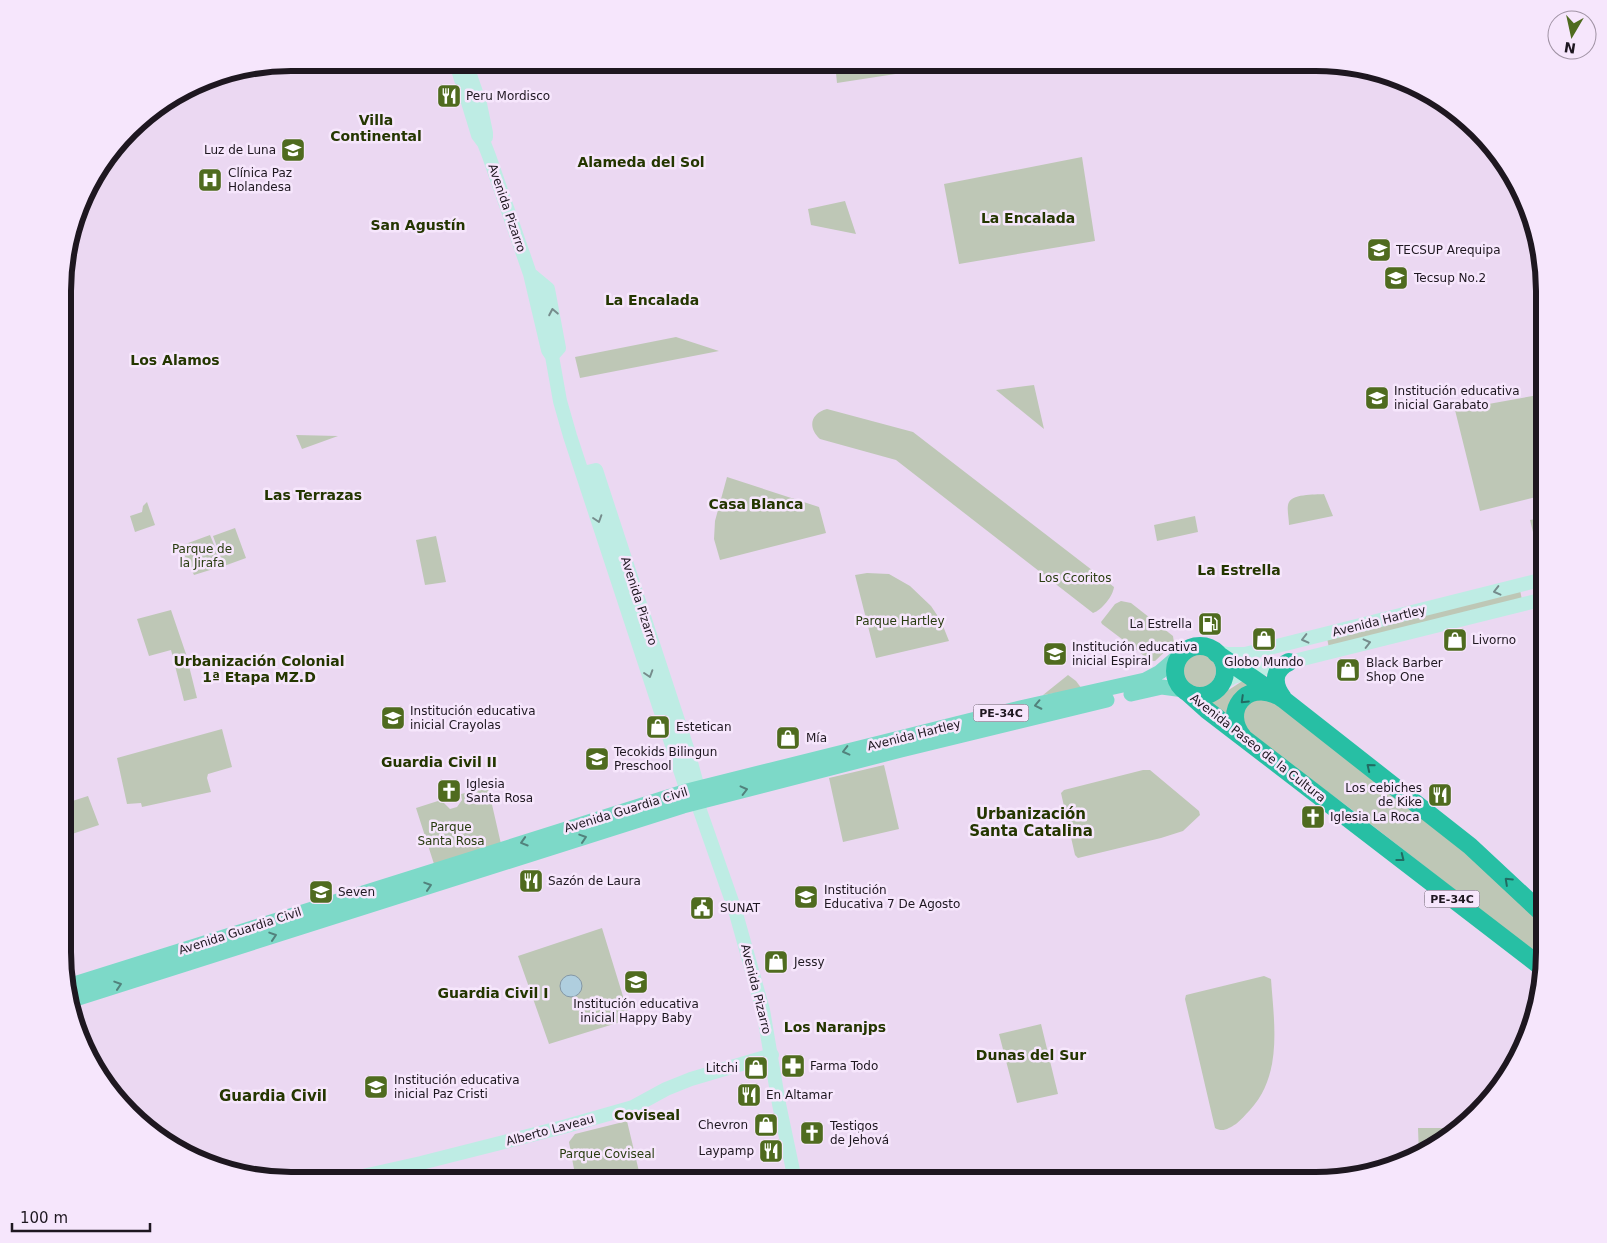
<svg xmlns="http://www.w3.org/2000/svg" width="1607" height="1243" viewBox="0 0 1607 1243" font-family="'DejaVu Sans',sans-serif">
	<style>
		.green { fill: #bec7b6 }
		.water { fill: #afcede; stroke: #8497a5 }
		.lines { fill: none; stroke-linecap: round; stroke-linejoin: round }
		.secondary { stroke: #beece4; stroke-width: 14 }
		.primary { stroke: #7dd9c8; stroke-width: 15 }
		.highway { stroke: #27bfa4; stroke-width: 18 }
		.oneway { stroke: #768c8c }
		.oneway2 { stroke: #226b62 }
		.oneway3 { stroke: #52827c }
		.labels { text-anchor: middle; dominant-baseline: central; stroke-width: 5; stroke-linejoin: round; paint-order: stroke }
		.shield { fill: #f6e6fc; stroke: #5f5562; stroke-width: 1 }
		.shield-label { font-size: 11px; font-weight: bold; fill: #1e1720 }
		.poi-label { font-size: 12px; fill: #1e1720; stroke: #f6e6fc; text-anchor: start }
		.street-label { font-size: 12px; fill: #1e1720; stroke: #f6e6fc }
		.park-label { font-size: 12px; fill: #293c10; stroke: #f6e6fc }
		.neighbourhood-label { font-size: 14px; font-weight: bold; fill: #243600; stroke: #f6e6fc }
		.quarter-label { font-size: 15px; font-weight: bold; fill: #243600; stroke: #f6e6fc }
		.rim { fill: none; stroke: #1e1720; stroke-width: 6 }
	</style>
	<rect width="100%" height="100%" fill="#ebd8f2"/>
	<!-- green -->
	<path class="green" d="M835,63h105l1,4 -104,16z
		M1082,157l13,84 -136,23 -15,-80z
		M845,201l11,33 -45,-9 -3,-16z
		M676,337l43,14 -139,27 -5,-21z
		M1034,385l10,44 -48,-39z
		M1544,394v101l-64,16 -25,-101z
		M827,409l86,23 201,155c-1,9 -12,23 -21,26l-197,-153 -76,-21c-13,-12 -9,-26 7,-30z
		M296,435l42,1 -36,13z
		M727,477l92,30 7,26 -106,27 -6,-21 1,-18z
		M1324,494l9,22 -44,9c0,-6 -2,-14 -1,-20 2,-12 27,-10 36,-11z
		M147,502l8,23 -20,7 -5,-16 12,-4 1,-6z
		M1195,516l3,16 -41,9 -3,-16z
		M1536,519l8,34v16l-2,-1 -12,-48z
		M235,528l11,30 -22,8 -11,-30z
		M210,535l13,31 -29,9 -14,-29z
		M436,536l10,46 -21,3 -9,-45z
		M867,573l22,1 21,12 21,20 10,15 8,20 -73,17 -21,-83z
		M1520,590l2,10 -193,48 -2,-10z
		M1121,601l10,2 42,33 1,7 -19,18h-4l-49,-37 -1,-2 14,-18z
		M171,610l15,44 11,44 -13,3 -13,-51 -22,6 -12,-37z
		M1182 671a17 17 0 1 1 34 0a17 17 0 1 1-34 0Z
		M1068,675l8,6 6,8 -39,6z
		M1244,680l9,7 -23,31 -20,-16z
		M1254,698l19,3 195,154 76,69v35l-189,-147 -107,-79 -6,-9 3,-20z
		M222,729l10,38 -24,7 -1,4 4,14 -69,15 -1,-4 -14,1 -10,-46z
		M884,765l15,64 -56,13 -14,-64z
		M1143,770h7l49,41 1,4 -17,16 -22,7 -83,20 -3,-3 -14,-62 3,-3z
		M488,787l13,57 -67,20 -18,-56 25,-8 9,9 7,-2 5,-7 -1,-6z
		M88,796l11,29 -27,9 -9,-15v-15z
		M602,928l28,91 -81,25 -31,-88z
		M1264,976l7,3c3,44 12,95 -21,131 -5,5 -9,10 -14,14 -7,4 -13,9 -21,4l-30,-129 1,-4z
		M1041,1024l17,70 -41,9 -18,-69z
		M627,1121l14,59h-65l-7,-38 6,-8z
		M1418,1128h28v6l-27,22z"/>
	<!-- water -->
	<path class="water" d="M560 986a11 11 0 1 1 22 0a11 11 0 1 1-22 0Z"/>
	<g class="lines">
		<!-- secondary -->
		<path class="secondary" d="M456,63l22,72 6,8 5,13 41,118 18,76 4,6 8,45 10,35 117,355 8,9
			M466,63l14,41 6,29v4
			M530,274l18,15 11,59 -7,8
			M583,473l13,-3 91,278 11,40 -1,14 38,108 28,100 16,94 16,76
			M1215,651l12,3h18l299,-75
			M1220,685l13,-8 13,-4 298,-74
			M345,1180l76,-17 142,-36 70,-20 33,-18 25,-10 81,-24"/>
		<!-- primary -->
		<path class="primary" d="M1131,694l31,-7 22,3
			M68,986l619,-195 329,-82 129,-29 15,-8 21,-18
			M72,1000l611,-194 218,-56 206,-50"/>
		<!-- highway -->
		<path class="highway" d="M1175 671a25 25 0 1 1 50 0a25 25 0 1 1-50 0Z
			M1216,653l67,46 187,147 74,69
			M1187,692l20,18 337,259
			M1283,698c-10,-13 -11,-28 6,-36
			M1243,737c-21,-26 3,-56 33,-42"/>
	</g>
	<!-- one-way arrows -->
	<defs><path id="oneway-chevron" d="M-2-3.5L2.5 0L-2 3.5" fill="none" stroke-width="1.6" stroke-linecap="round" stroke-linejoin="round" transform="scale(1.25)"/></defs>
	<g class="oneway">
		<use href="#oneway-chevron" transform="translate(553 312) rotate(-101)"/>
		<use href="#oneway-chevron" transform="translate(598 519) rotate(72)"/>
		<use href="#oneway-chevron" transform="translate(1497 591) rotate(166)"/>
		<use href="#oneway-chevron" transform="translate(1305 639) rotate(166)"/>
		<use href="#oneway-chevron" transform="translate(1367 643) rotate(-14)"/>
		<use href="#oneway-chevron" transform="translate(649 674) rotate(72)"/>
	</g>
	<g class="oneway2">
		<use href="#oneway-chevron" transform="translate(1244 700) rotate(136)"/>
		<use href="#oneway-chevron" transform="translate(1370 767) rotate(-141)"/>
		<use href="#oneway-chevron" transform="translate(1401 858) rotate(38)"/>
		<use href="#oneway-chevron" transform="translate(1508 881) rotate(-137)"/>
	</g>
	<g class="oneway3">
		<use href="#oneway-chevron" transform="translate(1038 705) rotate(168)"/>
		<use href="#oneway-chevron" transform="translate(846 751) rotate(166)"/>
		<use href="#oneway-chevron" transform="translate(744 790) rotate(-14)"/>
		<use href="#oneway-chevron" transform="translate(583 838) rotate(-18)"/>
		<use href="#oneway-chevron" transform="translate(524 842) rotate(163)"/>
		<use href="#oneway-chevron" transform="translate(428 886) rotate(-18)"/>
		<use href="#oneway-chevron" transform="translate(273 936) rotate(-18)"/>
		<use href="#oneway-chevron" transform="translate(118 985) rotate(-18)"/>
	</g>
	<!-- icons -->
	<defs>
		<symbol id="restaurant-square" viewBox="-11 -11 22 22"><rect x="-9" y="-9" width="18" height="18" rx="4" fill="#4f6b1f" stroke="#f6e6fc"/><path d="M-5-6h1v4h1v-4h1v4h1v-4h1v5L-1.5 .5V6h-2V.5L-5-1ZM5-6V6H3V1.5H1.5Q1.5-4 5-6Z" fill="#fff"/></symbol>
		<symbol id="school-square" viewBox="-11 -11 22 22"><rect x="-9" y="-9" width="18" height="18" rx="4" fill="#4f6b1f" stroke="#f6e6fc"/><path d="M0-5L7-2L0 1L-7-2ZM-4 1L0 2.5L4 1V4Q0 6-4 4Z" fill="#fff"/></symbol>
		<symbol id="hospital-square" viewBox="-11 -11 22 22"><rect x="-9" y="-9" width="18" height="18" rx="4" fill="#4f6b1f" stroke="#f6e6fc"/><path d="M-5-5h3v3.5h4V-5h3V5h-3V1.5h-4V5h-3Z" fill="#fff"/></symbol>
		<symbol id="university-square" viewBox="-11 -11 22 22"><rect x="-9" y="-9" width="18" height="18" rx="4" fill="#4f6b1f" stroke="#f6e6fc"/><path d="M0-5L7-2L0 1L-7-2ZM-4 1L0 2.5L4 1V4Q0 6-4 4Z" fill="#fff"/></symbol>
		<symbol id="fuel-square" viewBox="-11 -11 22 22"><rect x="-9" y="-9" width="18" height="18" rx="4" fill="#4f6b1f" stroke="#f6e6fc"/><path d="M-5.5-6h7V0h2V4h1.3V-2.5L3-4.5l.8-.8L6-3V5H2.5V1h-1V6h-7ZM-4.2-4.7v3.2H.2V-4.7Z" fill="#fff"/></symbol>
		<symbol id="shop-square" viewBox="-11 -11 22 22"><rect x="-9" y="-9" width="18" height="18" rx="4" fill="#4f6b1f" stroke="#f6e6fc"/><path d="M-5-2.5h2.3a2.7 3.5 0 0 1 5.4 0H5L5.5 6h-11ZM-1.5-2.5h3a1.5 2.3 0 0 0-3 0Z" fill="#fff"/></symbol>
		<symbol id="church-square" viewBox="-11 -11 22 22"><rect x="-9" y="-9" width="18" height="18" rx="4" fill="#4f6b1f" stroke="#f6e6fc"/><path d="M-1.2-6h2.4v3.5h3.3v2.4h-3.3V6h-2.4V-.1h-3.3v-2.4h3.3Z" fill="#fff"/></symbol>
		<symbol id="civic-square" viewBox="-11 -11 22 22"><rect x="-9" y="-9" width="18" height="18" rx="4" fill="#4f6b1f" stroke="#f6e6fc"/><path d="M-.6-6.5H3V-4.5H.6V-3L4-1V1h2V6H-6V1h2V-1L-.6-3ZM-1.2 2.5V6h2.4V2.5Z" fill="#fff"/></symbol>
		<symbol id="pharmacy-square" viewBox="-11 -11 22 22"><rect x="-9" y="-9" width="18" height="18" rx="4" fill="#4f6b1f" stroke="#f6e6fc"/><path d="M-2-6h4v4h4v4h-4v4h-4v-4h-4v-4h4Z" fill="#fff"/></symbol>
	</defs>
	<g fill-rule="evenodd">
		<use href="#restaurant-square" x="435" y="82" width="28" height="28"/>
		<use href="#school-square" x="279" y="136" width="28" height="28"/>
		<use href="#hospital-square" x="196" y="166" width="28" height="28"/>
		<use href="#university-square" x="1365" y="236" width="28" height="28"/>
		<use href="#school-square" x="1382" y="264" width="28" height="28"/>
		<use href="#school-square" x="1363" y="384" width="28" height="28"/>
		<use href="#fuel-square" x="1196" y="610" width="28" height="28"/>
		<use href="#shop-square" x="1250" y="625" width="28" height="28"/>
		<use href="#shop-square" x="1441" y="626" width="28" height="28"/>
		<use href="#school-square" x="1041" y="640" width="28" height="28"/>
		<use href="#shop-square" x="1334" y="656" width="28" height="28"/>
		<use href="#school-square" x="379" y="704" width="28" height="28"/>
		<use href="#shop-square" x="644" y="713" width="28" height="28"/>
		<use href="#shop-square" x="774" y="724" width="28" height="28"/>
		<use href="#school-square" x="583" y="745" width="28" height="28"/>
		<use href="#church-square" x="435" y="777" width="28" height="28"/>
		<use href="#restaurant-square" x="1426" y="781" width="28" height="28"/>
		<use href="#church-square" x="1299" y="803" width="28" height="28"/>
		<use href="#restaurant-square" x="517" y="867" width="28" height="28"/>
		<use href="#school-square" x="307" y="878" width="28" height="28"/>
		<use href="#school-square" x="792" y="883" width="28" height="28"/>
		<use href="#civic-square" x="688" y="894" width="28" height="28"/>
		<use href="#shop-square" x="762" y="948" width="28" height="28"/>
		<use href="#school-square" x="622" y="968" width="28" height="28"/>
		<use href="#pharmacy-square" x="779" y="1052" width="28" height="28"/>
		<use href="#shop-square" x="742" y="1054" width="28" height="28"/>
		<use href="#school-square" x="362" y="1073" width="28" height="28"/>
		<use href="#restaurant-square" x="735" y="1081" width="28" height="28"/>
		<use href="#shop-square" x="752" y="1111" width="28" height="28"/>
		<use href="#church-square" x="798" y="1119" width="28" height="28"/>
		<use href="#restaurant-square" x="757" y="1137" width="28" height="28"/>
	</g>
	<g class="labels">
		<!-- shield labels -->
		<g class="shield">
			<rect x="973.5" y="704.5" width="55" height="17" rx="4"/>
			<rect x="1424.5" y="890.5" width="55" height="17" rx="4"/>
		</g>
		<g class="shield-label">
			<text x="1001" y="713">PE-34C</text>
			<text x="1452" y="899">PE-34C</text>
		</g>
		<!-- poi labels -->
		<g class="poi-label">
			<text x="466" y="96">Peru Mordisco</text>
			<text x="276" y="150" text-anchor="end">Luz de Luna</text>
			<text x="228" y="173">Clínica Paz<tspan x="228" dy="14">Holandesa</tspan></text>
			<text x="1396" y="250">TECSUP Arequipa</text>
			<text x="1414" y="278">Tecsup No.2</text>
			<text x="1394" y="391">Institución educativa<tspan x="1394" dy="14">inicial Garabato</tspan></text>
			<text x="1192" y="624" text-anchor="end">La Estrella</text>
			<text x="1472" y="640">Livorno</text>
			<text x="1072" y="647">Institución educativa<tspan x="1072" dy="14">inicial Espiral</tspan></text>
			<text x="1264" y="662" text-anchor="middle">Globo Mundo</text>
			<text x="1366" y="663">Black Barber<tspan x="1366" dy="14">Shop One</tspan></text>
			<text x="410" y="711">Institución educativa<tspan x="410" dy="14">inicial Crayolas</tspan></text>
			<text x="676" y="727">Estetican</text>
			<text x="806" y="738">Mía</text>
			<text x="614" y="752">Tecokids Bilingun<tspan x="614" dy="14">Preschool</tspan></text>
			<text x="466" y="784">Iglesia<tspan x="466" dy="14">Santa Rosa</tspan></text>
			<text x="1422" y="788" text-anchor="end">Los cebiches<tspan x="1422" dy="14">de Kike</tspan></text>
			<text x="1330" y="817">Iglesia La Roca</text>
			<text x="548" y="881">Sazón de Laura</text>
			<text x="824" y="890">Institución<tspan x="824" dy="14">Educativa 7 De Agosto</tspan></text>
			<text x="338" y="892">Seven</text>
			<text x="720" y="908">SUNAT</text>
			<text x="794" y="962">Jessy</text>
			<text x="636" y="1004" text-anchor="middle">Institución educativa<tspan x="636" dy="14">inicial Happy Baby</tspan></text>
			<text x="810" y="1066">Farma Todo</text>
			<text x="738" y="1068" text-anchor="end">Litchi</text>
			<text x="394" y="1080">Institución educativa<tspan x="394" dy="14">inicial Paz Cristi</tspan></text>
			<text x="766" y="1095">En Altamar</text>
			<text x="748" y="1125" text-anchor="end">Chevron</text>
			<text x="830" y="1126">Testigos<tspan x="830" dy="14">de Jehová</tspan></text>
			<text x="754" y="1151" text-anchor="end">Laypamp</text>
		</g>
		<!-- street labels -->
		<g class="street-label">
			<text transform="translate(507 208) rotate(71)">Avenida Pizarro</text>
			<text transform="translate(639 601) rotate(72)">Avenida Pizarro</text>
			<text transform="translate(1379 621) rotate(-14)">Avenida Hartley</text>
			<text transform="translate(914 735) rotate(-14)">Avenida Hartley</text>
			<text transform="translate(1258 748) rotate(38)">Avenida Paseo de la Cultura</text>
			<text transform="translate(626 810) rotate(-17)">Avenida Guardia Civil</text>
			<text transform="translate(240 931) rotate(-18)">Avenida Guardia Civil</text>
			<text transform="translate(756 989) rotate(76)">Avenida Pizarro</text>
			<text transform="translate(550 1130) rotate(-15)">Alberto Laveau</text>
		</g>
		<!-- park labels -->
		<g class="park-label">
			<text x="202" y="549">Parque de<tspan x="202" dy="14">la Jirafa</tspan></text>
			<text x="1075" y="578">Los Ccoritos</text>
			<text x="900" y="621">Parque Hartley</text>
			<text x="451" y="827">Parque<tspan x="451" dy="14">Santa Rosa</tspan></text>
			<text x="607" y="1154">Parque Coviseal</text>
		</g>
		<!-- neighbourhood labels -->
		<g class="neighbourhood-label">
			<text x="376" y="120">Villa<tspan x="376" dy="16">Continental</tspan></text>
			<text x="641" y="162">Alameda del Sol</text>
			<text x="1028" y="218">La Encalada</text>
			<text x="418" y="225">San Agustín</text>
			<text x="652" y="300">La Encalada</text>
			<text x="175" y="360">Los Alamos</text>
			<text x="313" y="495">Las Terrazas</text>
			<text x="756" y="504">Casa Blanca</text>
			<text x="1239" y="570">La Estrella</text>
			<text x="259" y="661">Urbanización Colonial<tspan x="259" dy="16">1ª Etapa MZ.D</tspan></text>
			<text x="439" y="762">Guardia Civil II</text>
			<text x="493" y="993">Guardia Civil I</text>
			<text x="835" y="1027">Los Naranjps</text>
			<text x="1031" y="1055">Dunas del Sur</text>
			<text x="647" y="1115">Coviseal</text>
		</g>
		<!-- quarter labels -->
		<g class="quarter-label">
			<text x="1031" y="814">Urbanización<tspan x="1031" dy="17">Santa Catalina</tspan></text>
			<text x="273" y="1096">Guardia Civil</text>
		</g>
	</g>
	<!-- crop -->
	<path d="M0 0H1607V1243H0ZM291 71H1316A220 220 0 0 1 1536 291V952A220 220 0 0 1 1316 1172H291A220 220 0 0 1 71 952V291A220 220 0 0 1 291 71Z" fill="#f6e6fc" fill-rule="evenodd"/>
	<path class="rim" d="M291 71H1316A220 220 0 0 1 1536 291V952A220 220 0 0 1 1316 1172H291A220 220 0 0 1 71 952V291A220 220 0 0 1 291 71Z"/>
	<!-- north arrow -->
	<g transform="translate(1572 35) rotate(189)"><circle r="24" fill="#f6e6fc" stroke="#a093a4"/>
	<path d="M0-4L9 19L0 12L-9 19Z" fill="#4f6b1f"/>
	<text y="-8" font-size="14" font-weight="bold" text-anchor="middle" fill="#1e1720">N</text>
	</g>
	<!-- scale -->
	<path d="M12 1223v8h138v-8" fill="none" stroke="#1e1720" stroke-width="2.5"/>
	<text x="20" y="1223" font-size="15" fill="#1e1720" stroke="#f6e6fc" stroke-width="4" paint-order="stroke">100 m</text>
</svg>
